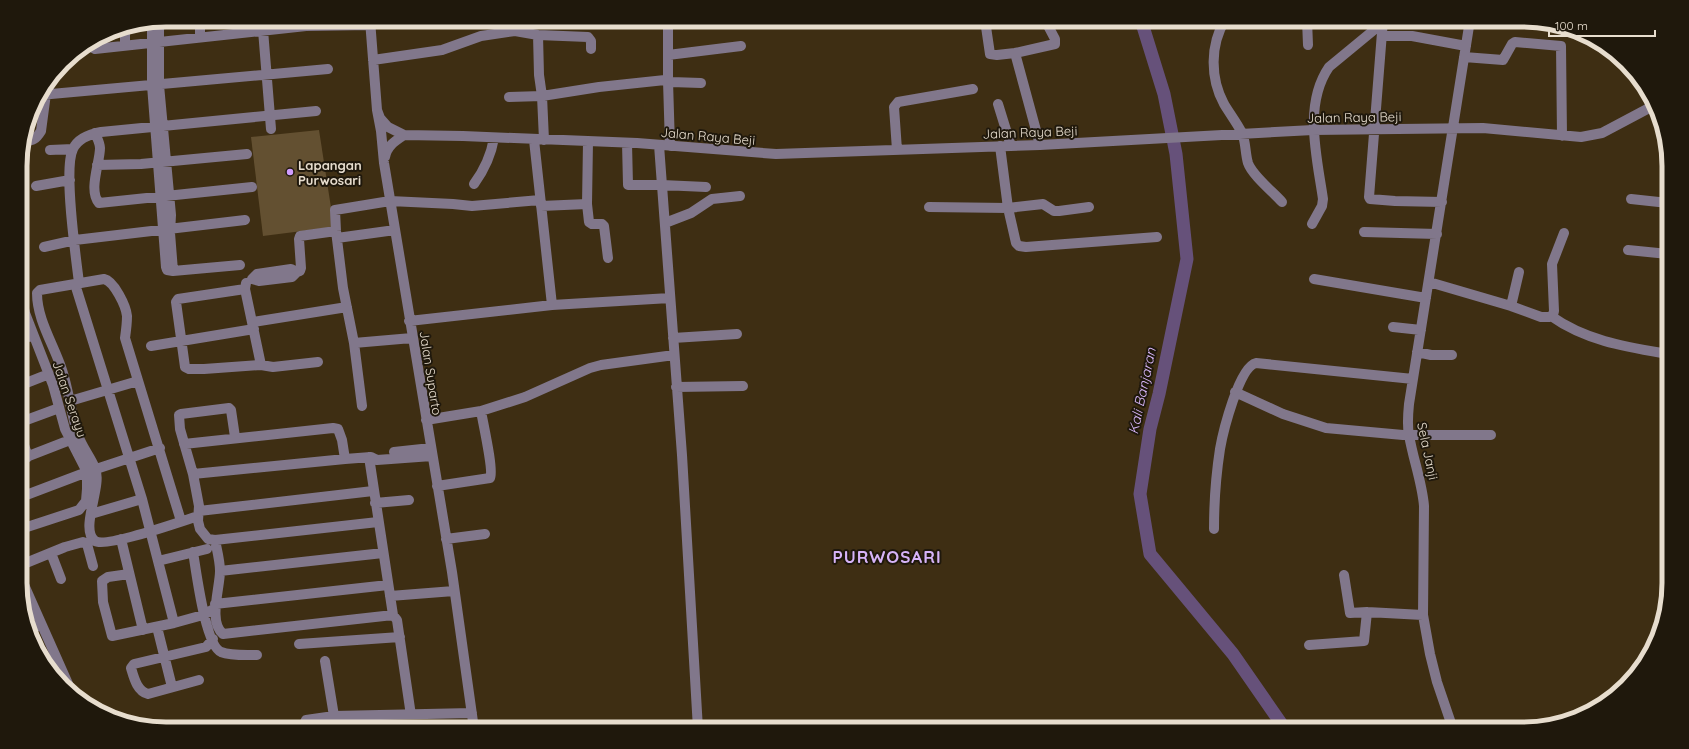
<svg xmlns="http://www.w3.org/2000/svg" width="1689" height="749" viewBox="0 0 1689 749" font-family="Quicksand,sans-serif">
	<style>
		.grass { fill: #635031 }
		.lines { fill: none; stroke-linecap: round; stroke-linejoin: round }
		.river { stroke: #66517a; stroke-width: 13 }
		.minor { stroke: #81778b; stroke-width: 10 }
		.poi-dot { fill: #d09dff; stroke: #1f180c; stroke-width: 1.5 }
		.labels { text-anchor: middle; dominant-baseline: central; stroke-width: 4; stroke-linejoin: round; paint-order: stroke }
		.street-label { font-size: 13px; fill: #e7ddce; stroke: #1f180c }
		.poi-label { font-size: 13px; font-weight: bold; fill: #e7ddce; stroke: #1f180c; text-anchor: start }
		.water-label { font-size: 14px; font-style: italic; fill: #dbb9fd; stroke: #1f180c }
		.district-label { font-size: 17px; font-weight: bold; letter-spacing: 1px; fill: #d6b3f7; stroke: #1f180c }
		.rim { fill: none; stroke: #e7ddce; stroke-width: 5 }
	</style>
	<rect width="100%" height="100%" fill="#3e2e13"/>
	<!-- grass -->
	<path class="grass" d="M319,130l15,97 -71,9 -12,-99z"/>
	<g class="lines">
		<!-- river -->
		<path class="river" d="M1141,20l23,74 12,60 11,105 -28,135 -9,35 -10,65 10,60 83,100 52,75"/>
		<!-- minor -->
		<path class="minor" d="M370,20l7,90 4,21 3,32 68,409 22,157
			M668,20v61l2,65
			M985,20l5,34 7,1 18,-2
			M1225,20c-15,25 -15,58 -1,84 6,10 13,19 18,29 4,9 3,20 6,30 4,12 25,29 34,39
			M1307,20l1,25
			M1383,20l-14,177 1,2 25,2 47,1
			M152,23v62l14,182 1,3 6,1 -3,-38 1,-18 -12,-130v-64
			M263,30l8,99
			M1382,36h30l54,10
			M200,37v-17
			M90,44l1,3 4,2 211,-23 65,-1
			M125,45v-17
			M668,55l73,-9
			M1464,57l39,3 9,-16 3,-2 46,4 1,90
			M373,60l69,-10 39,-14 34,-5 23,4 50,2 3,4v8
			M40,95l288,-26
			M509,97l33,-1 -3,-21 -1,-40
			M998,104l13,42
			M377,110l3,8 8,9 16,8 59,1 174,7 139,11 264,-9 273,-15 170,-2 98,9 21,-4 49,-26
			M95,133c2,5 5,10 5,15 0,14 -12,43 -1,55l153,-16
			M534,140l18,165
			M544,140l-2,-44 57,-9 66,-7 6,2 30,1
			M24,141c9,0 12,-2 17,-10l6,-45
			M588,142l-1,62 2,18 3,2h10l2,2 4,32
			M627,143l1,42h34l44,2
			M659,145l23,310 16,274
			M1040,145l-25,-92 40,-9v-5l-10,-19
			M1000,146l8,62 8,35 3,3 7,1 131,-10
			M50,150l23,-1
			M897,150l-3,-43 4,-5 75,-13
			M385,157c2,-11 10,-16 19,-22
			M97,165l44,-1 106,-10
			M474,184c11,-15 17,-28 20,-46
			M36,186l34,-6
			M1631,199l37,4
			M541,206l46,-2
			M929,207l79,1 35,-4 11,7h5l30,-4
			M665,223l26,-10 21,-14 28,-3
			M1312,224l10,-18 1,-7c-6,-42 -20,-94 6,-132l57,-47
			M1364,232l73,2
			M337,238l58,-8
			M44,247l31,-7 170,-20
			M1628,250l40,4
			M291,269l6,3 -5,5 -33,4 -7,-2 5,-5z
			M173,271l67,-6
			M297,272l3,-1 1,-3 -2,-29 1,-3 36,-5
			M1314,279l112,19
			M1429,282l82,24 30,11h8l4,-2 1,-4 -2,-47 12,-31
			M79,283c-3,-26 -16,-114 -6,-134 5,-11 17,-15 28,-17l215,-21
			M246,283l-1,6 16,76
			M75,284l67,215 32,124
			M245,289l-67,10 -2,3 9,65 4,2h15l57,-4 12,2 45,-5
			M21,295l4,18 28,72 12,44 22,43v17l-1,12 -7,9 -58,19
			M1511,306l8,-34
			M1551,316c35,25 76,31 117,38
			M409,321l143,-16 118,-7
			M253,322l94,-15
			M1393,327l28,3
			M412,338l-58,5 -11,-55 -7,-57 -1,-21 55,-9 63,3 19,2 68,-6
			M673,338l64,-4
			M21,340l12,-5
			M354,343l8,63
			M151,346l103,-17
			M1417,352l14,3h21
			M21,385l28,-11
			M676,387l67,-1
			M1235,392l48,22 43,14 77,7h88
			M70,401l68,-20
			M426,420l55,-9 44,-14 65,-29 11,-3 73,-10
			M21,422l38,-14
			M21,436l7,21
			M235,437l-4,-27 -2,-2 -48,6 -2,1 1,14 13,45 6,32 -1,15 2,8 8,10 7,1c2,10 5,21 5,31 0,17 -12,51 3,63l170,-19 -24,-158
			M184,444l149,-16 5,1 4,11 3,19
			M394,452l37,-4
			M21,459l49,-19
			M193,474l152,-15 26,-2 6,3 55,-4
			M437,486l53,-8c4,-7 -7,-55 -9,-67
			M21,497l66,-25 73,-24
			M375,503l34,-3
			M199,511l174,-20
			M91,514l51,-15
			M181,521l-56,-183c1,-7 2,-15 2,-22 -1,-10 -13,-35 -23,-37l-64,11 -3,3c0,27 17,52 25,77 7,21 9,44 16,65 4,12 12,21 17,33 8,18 -16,61 0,73 11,7 87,-20 103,-25
			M1214,529c0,-26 2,-54 6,-80 3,-17 19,-82 36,-86l157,16
			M121,539l22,91
			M446,539l39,-5
			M215,540l163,-18
			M193,552c3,17 12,93 28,100 10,4 25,3 36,3
			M51,553l10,26
			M158,561l49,-12
			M21,565l44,-18 18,-5 4,2 6,22
			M220,571l163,-18
			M129,574l-21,3 -6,4 1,21 9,34 62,-13 29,-8 11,-6
			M1344,575l6,38 17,-1 56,3
			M21,578l48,108
			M390,596l64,-5
			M215,604l173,-19
			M393,615l4,5 16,109
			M157,627l15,60
			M32,628l9,-4
			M299,644l101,-7
			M1309,645l55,-4 3,-29
			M325,661l9,55
			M199,680l-51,14c-11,-3 -14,-16 -17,-26l3,-4 72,-17 7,-8
			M258,729l45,-3
			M303,729v-3l3,-6 28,-4 138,-3
			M1453,729l-16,-47 -7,-28 -7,-39 1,-109c-2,-24 -11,-47 -15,-71 -2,-10 -1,-21 0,-31l61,-384"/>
	</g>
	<!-- markers -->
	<circle class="poi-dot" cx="290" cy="172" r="4"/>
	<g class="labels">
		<!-- street labels -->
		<g class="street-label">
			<text transform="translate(1354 117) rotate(-1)">Jalan Raya Beji</text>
			<text transform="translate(1030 132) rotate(-2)">Jalan Raya Beji</text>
			<text transform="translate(708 136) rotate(5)">Jalan Raya Beji</text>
			<text transform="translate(431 373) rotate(81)">Jalan Suparto</text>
			<text transform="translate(70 399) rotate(71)">Jalan Serayu</text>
			<text transform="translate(1428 451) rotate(78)">Sela Janji</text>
		</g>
		<!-- poi labels -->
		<g class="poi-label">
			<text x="298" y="165">Lapangan<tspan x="298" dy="15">Purwosari</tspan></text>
		</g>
		<!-- water labels -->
		<g class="water-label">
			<text transform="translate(1142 391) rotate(-78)">Kali Banjaran</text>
		</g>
		<!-- district labels -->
		<g class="district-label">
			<text x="887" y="556">PURWOSARI</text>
		</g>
	</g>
	<!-- crop -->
	<path d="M0 0H1689V749H0ZM166 27H1523A139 139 0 0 1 1662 166V583A139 139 0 0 1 1523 722H166A139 139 0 0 1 27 583V166A139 139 0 0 1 166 27Z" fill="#1f180c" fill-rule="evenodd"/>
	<path class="rim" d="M166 27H1523A139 139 0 0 1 1662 166V583A139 139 0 0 1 1523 722H166A139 139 0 0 1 27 583V166A139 139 0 0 1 166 27Z"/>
	<!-- scale -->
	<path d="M1549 30v6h106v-6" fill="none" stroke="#e7ddce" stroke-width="2"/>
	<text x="1555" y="30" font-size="12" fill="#e7ddce" stroke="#1f180c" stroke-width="3" paint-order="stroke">100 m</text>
</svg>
